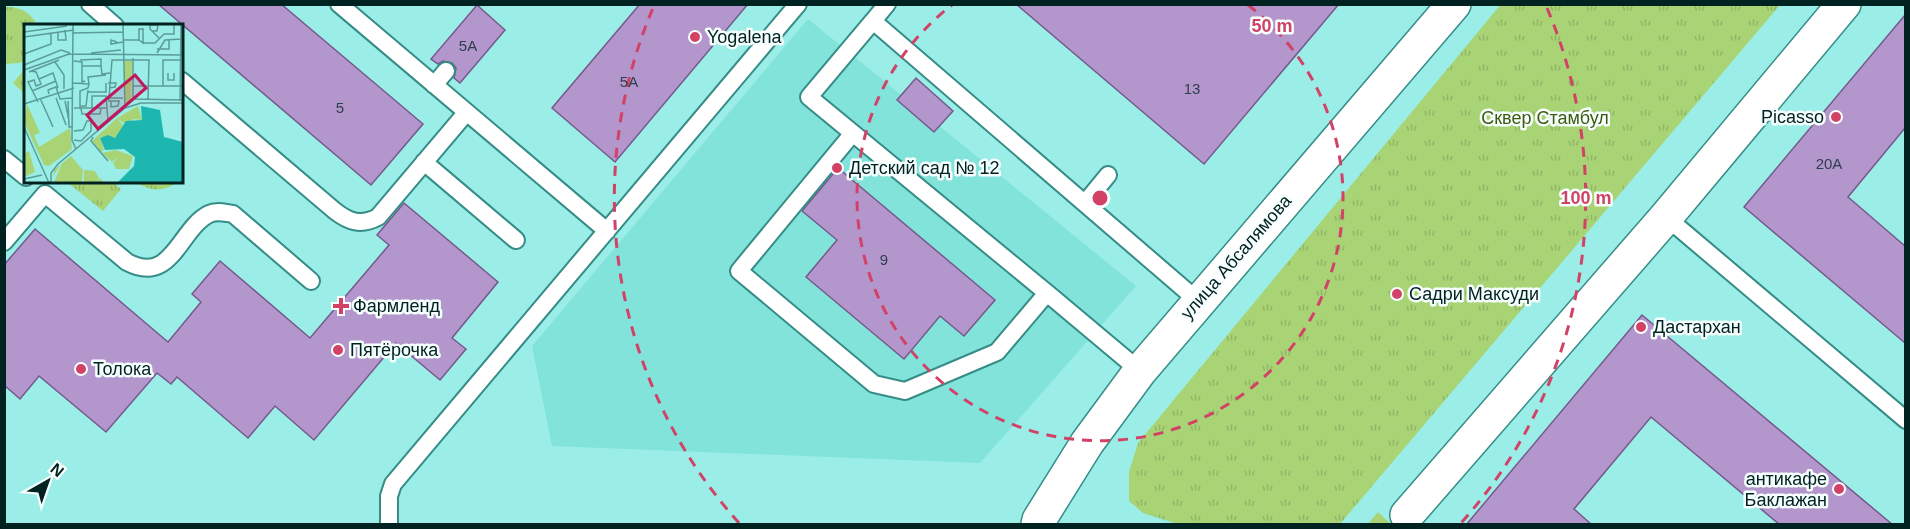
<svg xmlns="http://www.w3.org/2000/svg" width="1910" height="529" viewBox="0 0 1910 529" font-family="Arial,sans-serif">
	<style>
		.built { fill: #82e3db }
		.grass { fill: #a9d476 }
		.park { fill: url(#park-tufts) }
		.building { fill: #b396cc; stroke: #75598b; stroke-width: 1.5 }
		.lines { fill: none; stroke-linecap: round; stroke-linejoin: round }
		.service-casing { stroke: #368c86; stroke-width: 20 }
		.minor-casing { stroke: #368c86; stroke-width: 36 }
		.service { stroke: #fff; stroke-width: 16 }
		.minor { stroke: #fff; stroke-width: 33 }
		.ring { fill: none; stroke: #d24267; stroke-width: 3; stroke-dasharray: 10 8 }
		.poi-dot { fill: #d24267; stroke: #f7fefe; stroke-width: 2 }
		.labels { text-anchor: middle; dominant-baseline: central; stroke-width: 5; stroke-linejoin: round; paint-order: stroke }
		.number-label { font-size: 15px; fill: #2d3f4b }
		.poi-label { font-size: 18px; fill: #002220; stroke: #f7fefe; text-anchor: start }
		.park-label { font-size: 18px; fill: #3d5b0e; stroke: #f7fefe }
		.street-label { font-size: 18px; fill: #002220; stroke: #f7fefe }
		.inset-road { fill: none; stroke: #5c9c97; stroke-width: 1.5 }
		.view { fill: #c2185b; fill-opacity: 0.15; stroke: #c2185b; stroke-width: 3 }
		.inset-edge { fill: none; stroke: #002220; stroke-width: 3 }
		.centre { fill: #d24267; stroke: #f7fefe; stroke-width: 3 }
		.ring-label { font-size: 18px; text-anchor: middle; font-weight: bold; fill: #d24267; stroke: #f7fefe; stroke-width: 5; stroke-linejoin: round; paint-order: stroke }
	</style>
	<defs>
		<pattern id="park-tufts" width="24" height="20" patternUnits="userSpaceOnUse" patternTransform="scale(1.5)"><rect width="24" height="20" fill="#a9d476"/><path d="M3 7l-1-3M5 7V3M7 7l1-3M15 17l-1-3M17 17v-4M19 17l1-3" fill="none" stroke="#90b666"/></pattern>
	</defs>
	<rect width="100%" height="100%" fill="#9aeee7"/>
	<!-- built -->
	<path class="built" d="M808,19l328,267 -156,177 -428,-17 -20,-100z"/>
	<!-- grass -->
	<path class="grass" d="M1378,512l13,12h-23z"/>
	<!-- park -->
	<path class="park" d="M1501,4l279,1 -440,519h-162l-35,-11 -14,-12v-29l9,-29z
		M5,7c14,-1 26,5 32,18l-11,1 -1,34 -5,3 -15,1z
		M25,69v25l-12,-11z
		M67,182h45l9,7 -18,22z
		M136,182h41c-14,11 -27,9 -41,0z"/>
	<!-- building -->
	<path class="building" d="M158,4h123l142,120 -52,61z
		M640,4h108l-133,158 -63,-54z
		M1016,4h323l-135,160z
		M477,5l28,25 -45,53 -6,-5 2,-10 -4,-5 -9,-2 -5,3 -7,-5z
		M1905,15v113l-57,69 57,49v97l-161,-136z
		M916,78l37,33 -19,21 -37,-32z
		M838,168l157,132 -31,36 -24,-20 -36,43 -98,-82 31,-37 -35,-29z
		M404,203l94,79 -46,56 14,11 -26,31 -44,-37 -82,97 -39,-34 -27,32 -71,-61 -6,7 -14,-11 -51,59 -67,-56 -19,23 -16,-14v-120l31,-36 133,113 33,-40 -9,-8 28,-33 90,77 79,-93 -12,-10z
		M1642,315l251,210h-113l-129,-108 -77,92 18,16h-126z"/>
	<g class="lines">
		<defs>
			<path id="service" d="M90,4l25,22
				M339,4l268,227
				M887,4l-14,17 325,280
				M182,81l153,130c14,11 26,15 43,6l88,-104
				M434,85l12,-14
				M853,133l-114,138 135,113 31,7 92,-39 50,-59 -238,-196 64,-76
				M4,159l22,18
				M424,162l92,78
				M1085,203l23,-28
				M1666,217l240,203
				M4,242l41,-48 82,68c45,24 52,-33 82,-48 8,-4 16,-1 24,0l78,67
				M1047,293l93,78
				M389,524v-28l4,-12 405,-480"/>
			<path id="minor" d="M1407,515l259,-298 178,-213
				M1038,524l1,-4 48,-77 53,-72 314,-367"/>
		</defs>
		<!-- service casing -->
		<use href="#service" class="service-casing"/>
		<!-- minor casing -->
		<use href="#minor" class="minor-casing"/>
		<!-- service -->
		<use href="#service" class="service"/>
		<!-- minor -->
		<use href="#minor" class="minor"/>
	</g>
	<!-- distance rings -->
	<g class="ring">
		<path d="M1248 5A243 243 0 1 1 952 5"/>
		<path d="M739 523A486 486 0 0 1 653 8M1547 8A486 486 0 0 1 1461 523"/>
	</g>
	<!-- markers -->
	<g class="poi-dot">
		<circle cx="695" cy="37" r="6"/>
		<circle cx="1836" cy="117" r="6"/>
		<circle cx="837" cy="168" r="6"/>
		<circle cx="1397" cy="294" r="6"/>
		<path d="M338 297h6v6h6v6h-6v6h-6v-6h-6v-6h6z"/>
		<circle cx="1641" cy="327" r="6"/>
		<circle cx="338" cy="350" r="6"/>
		<circle cx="81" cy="369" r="6"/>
		<circle cx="1839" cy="489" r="6"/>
	</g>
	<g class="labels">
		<!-- number labels -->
		<g class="number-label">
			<text x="468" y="45">5А</text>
			<text x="629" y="81">5А</text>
			<text x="1192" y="88">13</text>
			<text x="340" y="107">5</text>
			<text x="1829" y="163">20А</text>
			<text x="884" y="259">9</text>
		</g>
		<!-- poi labels -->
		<g class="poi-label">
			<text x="707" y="37">Yogalena</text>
			<text x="1824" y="117" text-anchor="end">Picasso</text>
			<text x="849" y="168">Детский сад № 12</text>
			<text x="1409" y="294">Садри Максуди</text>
			<text x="353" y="306">Фармленд</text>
			<text x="1653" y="327">Дастархан</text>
			<text x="350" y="350">Пятёрочка</text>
			<text x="93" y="369">Толока</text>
			<text x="1827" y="479" text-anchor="end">антикафе<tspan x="1827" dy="21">Баклажан</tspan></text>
		</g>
		<!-- park labels -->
		<g class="park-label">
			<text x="1545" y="118">Сквер Стамбул</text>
		</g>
		<!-- street labels -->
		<g class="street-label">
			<text transform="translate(1236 257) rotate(-49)">улица Абсалямова</text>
		</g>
	</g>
	<!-- overview -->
	<g transform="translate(24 24)">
		<rect width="159" height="159" fill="#9aeee7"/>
		<path d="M93,94l7,9 -9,12 -15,-2 4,13 -3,2 -9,-11zM91,126l18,6 -4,13h-13l-3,-6 6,-6 -7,5 -10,-9zM47,132l12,14 -1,13h-28l8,-20 -9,13 1,-6zM60,146l11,1 4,7 -4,4 5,-4 4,5h-20z" fill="#a9d476"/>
		<path d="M100,37h8l-1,41 -5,2zM3,80l13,29 -6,2 5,12 31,-19 2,21 -23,17 -5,-1 -20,-43zM114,82l4,14 -8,-1 -9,5 -8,-6zM5,127l6,21 -11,5v-23z" fill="#a9d476"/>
		<path d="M117,82l19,4 4,27 19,5v41h-66l17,-17 1,-9 -11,-8 -19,1 -5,-12 8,-3 7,3 11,-17 16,-1z" fill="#1db7af"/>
		<path class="inset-road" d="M49,0l-1,116 4,9M99,0l2,84M128,7h5l1,-6h-8v4l9,9M0,8l43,-6M34,8v8h8l-1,-10M49,9l50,-1M0,13l50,-7M99,16h16v-11h4v14l-4,-3M93,18l-6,-2v4l12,-2M119,19h12l9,-9h10v-10M133,25h12v-9M67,29l30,-3M133,29l8,-13 16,-1M0,30l27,-10v-11M109,34v41l50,1M56,36l21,-1v7M50,37l8,1v20l3,-1M31,38l9,13v14M0,41l37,-15 9,3M58,42h19l1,8 8,-1M0,46l45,-16 114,1M7,47l5,1 5,12 -5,2 -2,-6 -6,2 10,20M5,48l30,-12M144,49v7h6v-7M15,55l14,-6 5,15M49,59l16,1 -1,-7 18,-2M84,59h8l-1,4 -6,1M109,62h50M139,62v-26h17M8,67l24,-10M64,68h18v-9M25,70l-1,-4 8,-3 4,12 13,-1M16,74l13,29M32,74l10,27M85,74v3h10l-1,5 -7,1v-6M99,74h-14l3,-38h37l-1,39M41,77l4,20M44,77l1,26h3M156,77l1,-77M0,80l50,-16M56,82h6l2,-16M50,84h33M56,84v-17l8,-3 1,-4M57,84l1,6h18l1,-6M68,84v-12h14l2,25M0,103l25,56M69,113l-2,4 17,20M50,116l7,1 10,-10v-10h-4l-4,9 -9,1M0,155l18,-4M27,159v-10l7,-9 67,-56 16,-5h42"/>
		<path class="view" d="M111,51l11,13 -48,41 -11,-14z"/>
		<rect width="159" height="159" class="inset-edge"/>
	</g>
	<circle cx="1100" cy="198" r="9" class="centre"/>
	<g class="ring-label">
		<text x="1272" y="32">50 m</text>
		<text x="1586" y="204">100 m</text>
	</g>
	<!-- border -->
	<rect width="1910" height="529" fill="none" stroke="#002220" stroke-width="12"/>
	<!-- north arrow -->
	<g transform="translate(48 481) rotate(40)" stroke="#f7fefe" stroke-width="4.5" paint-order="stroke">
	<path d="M0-4.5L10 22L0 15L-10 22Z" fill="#002220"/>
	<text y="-9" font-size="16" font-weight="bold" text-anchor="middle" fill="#002220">N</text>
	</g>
</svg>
